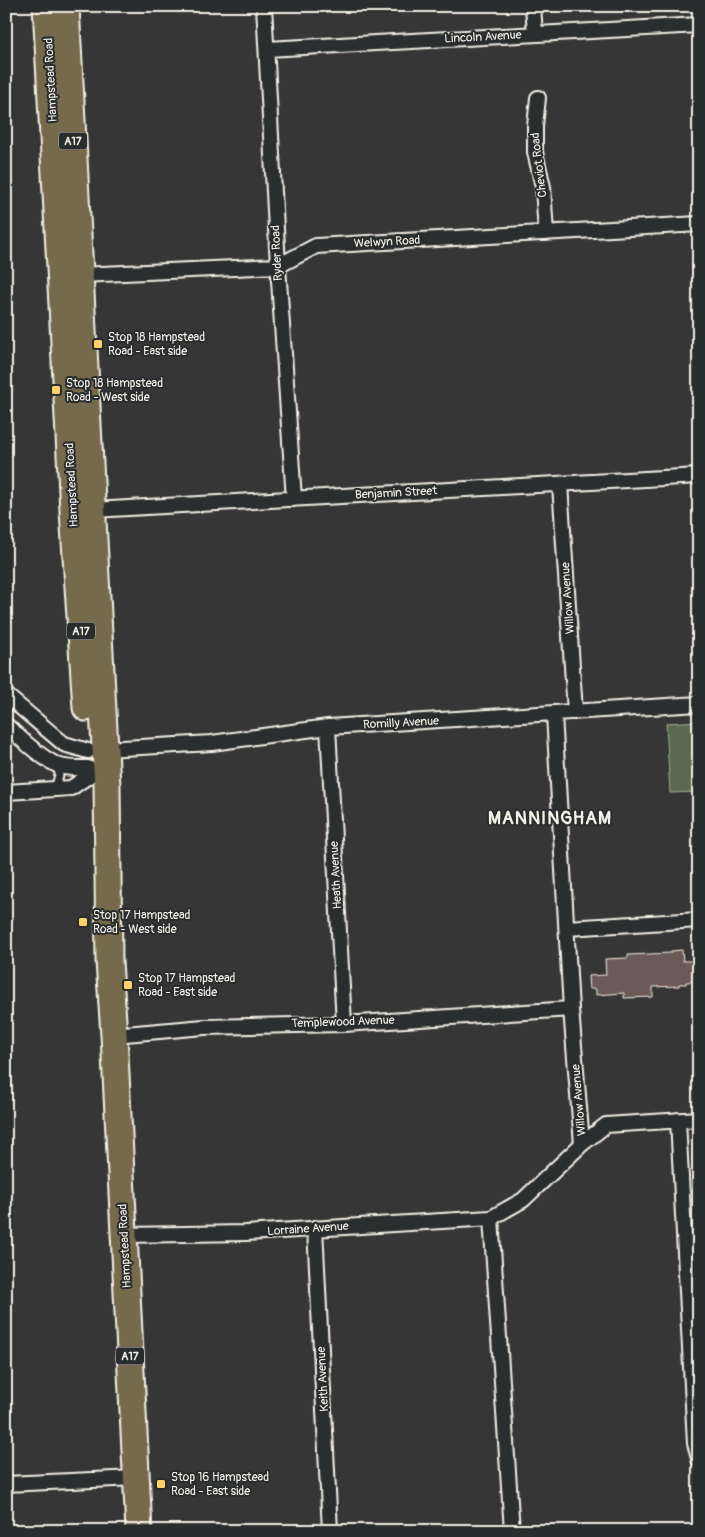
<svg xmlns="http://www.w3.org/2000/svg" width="705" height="1537" viewBox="0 0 705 1537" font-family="Pangolin,sans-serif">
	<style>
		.green { fill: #5a6951; stroke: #a7ad9c }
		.building { fill: #6c5a58; stroke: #f4f1e8 }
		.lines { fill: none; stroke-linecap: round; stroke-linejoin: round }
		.lane-casing { stroke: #f4f1e8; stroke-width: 11 }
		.street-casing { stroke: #f4f1e8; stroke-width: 18 }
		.highway-casing { stroke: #f4f1e8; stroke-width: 29 }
		.lane { stroke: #2a2d2e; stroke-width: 7 }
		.street { stroke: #2a2d2e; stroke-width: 14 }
		.highway { stroke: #746b4b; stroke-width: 25 }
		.poi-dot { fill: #ffd166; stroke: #2a2d2e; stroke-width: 2 }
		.labels { text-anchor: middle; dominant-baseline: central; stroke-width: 4; stroke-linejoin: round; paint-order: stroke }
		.shield { fill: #2a2d2e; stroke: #b7b6b0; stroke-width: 1 }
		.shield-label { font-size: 11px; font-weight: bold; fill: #f4f1e8 }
		.street-label { font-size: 12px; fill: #f4f1e8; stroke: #2a2d2e }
		.poi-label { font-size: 12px; fill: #f4f1e8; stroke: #2a2d2e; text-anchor: start }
		.district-label { font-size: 18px; font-weight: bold; letter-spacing: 1px; fill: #f4f1e8; stroke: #2a2d2e }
	</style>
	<rect width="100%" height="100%" fill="#373636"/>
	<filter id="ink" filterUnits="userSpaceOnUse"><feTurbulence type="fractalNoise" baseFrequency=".02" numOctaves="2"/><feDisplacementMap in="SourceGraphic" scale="10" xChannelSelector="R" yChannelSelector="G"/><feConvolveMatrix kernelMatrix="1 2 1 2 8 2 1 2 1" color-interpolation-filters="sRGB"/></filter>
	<g filter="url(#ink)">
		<!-- green -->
		<path class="green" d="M699,721v71l-29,1 -4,-70z"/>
		<!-- building -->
		<path class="building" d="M682,950l1,11h16v20l-13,1v2h-7v2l-26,1v10l-29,1v-5l-28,2v-6h-7l-1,-13 18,-1 -1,-16 23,-1v-3l43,-2v-2z"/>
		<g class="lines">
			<defs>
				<path id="lane" d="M55,789l4,-14 -1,-9"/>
				<path id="street" d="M264,6l14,260 16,233
					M533,6l2,28
					M267,49l432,-24
					M538,98l-3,28v26l8,35 3,46
					M80,275l198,-9 38,-20 383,-22
					M560,484l15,228
					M93,510l606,-34
					M6,695l58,49 24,7
					M6,725c15,14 33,31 51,40 9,4 21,3 31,3
					M328,727l16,297
					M105,749l107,-6 116,-16 371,-23
					M6,792l65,-4 19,-13
					M567,928l132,-8
					M114,1035l90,-8 140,-3 227,-15
					M678,1120l17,323 4,16
					M582,1144l24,-19 93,-6
					M315,1228l15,303
					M124,1235l122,-2 245,-15
					M6,1484l130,-6
					M512,1531l-21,-313 32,-18 59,-56 -11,-135 -17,-295"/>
				<path id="highway" d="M46,6l27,505 13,197
					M66,6l41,780 2,175 5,74 25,496"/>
			</defs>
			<!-- lane casing -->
			<use href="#lane" class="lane-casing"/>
			<!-- street casing -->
			<use href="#street" class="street-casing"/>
			<!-- highway casing -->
			<use href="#highway" class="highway-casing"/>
			<!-- lane -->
			<use href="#lane" class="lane"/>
			<!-- street -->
			<use href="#street" class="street"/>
			<!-- highway -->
			<use href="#highway" class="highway"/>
		</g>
	</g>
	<!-- markers -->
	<g class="poi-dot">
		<rect x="93" y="339" width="10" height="10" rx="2.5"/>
		<rect x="51" y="385" width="10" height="10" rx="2.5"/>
		<rect x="78" y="917" width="10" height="10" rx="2.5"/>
		<rect x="123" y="980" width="10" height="10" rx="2.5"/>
		<rect x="156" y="1479" width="10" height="10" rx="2.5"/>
	</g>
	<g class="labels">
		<!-- shield labels -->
		<g class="shield">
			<rect x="59" y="132.5" width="28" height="17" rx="4"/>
			<rect x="67" y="622.5" width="28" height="17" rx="4"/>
			<rect x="116" y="1347.5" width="28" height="17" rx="4"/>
		</g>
		<g class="shield-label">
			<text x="73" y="141">A17</text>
			<text x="81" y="631">A17</text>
			<text x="130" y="1356">A17</text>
		</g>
		<!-- street labels -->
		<g class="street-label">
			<text transform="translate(483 37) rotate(-3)">Lincoln Avenue</text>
			<text transform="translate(51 80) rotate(-93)">Hampstead Road</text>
			<text transform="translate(539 165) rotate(-97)">Cheviot Road</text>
			<text transform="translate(387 242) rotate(-3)">Welwyn Road</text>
			<text transform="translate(277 253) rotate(-93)">Ryder Road</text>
			<text transform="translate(72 485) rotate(-93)">Hampstead Road</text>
			<text transform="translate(396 493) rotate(-3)">Benjamin Street</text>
			<text transform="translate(568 598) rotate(-94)">Willow Avenue</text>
			<text transform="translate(401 723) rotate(-3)">Romilly Avenue</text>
			<text transform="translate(336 875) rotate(-93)">Heath Avenue</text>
			<text transform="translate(343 1022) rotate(-2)">Templewood Avenue</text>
			<text transform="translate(579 1100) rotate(-95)">Willow Avenue</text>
			<text transform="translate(308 1229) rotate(-4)">Lorraine Avenue</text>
			<text transform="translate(125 1246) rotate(-93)">Hampstead Road</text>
			<text transform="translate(323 1379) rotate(-93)">Keith Avenue</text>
		</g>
		<!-- poi labels -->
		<g class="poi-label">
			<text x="108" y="337">Stop 18 Hampstead<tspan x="108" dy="14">Road - East side</tspan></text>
			<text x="66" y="383">Stop 18 Hampstead<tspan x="66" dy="14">Road - West side</tspan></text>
			<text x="93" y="915">Stop 17 Hampstead<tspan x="93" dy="14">Road - West side</tspan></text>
			<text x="138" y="978">Stop 17 Hampstead<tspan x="138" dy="14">Road - East side</tspan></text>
			<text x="171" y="1477">Stop 16 Hampstead<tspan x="171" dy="14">Road - East side</tspan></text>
		</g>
		<!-- district labels -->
		<g class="district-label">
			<text x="550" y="818">MANNINGHAM</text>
		</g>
	</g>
	<!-- margin -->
	<rect width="705" height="1537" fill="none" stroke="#2a2d2e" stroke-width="25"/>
	<rect x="12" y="12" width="680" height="1512" fill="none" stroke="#f4f1e8" stroke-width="2" filter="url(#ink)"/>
</svg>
